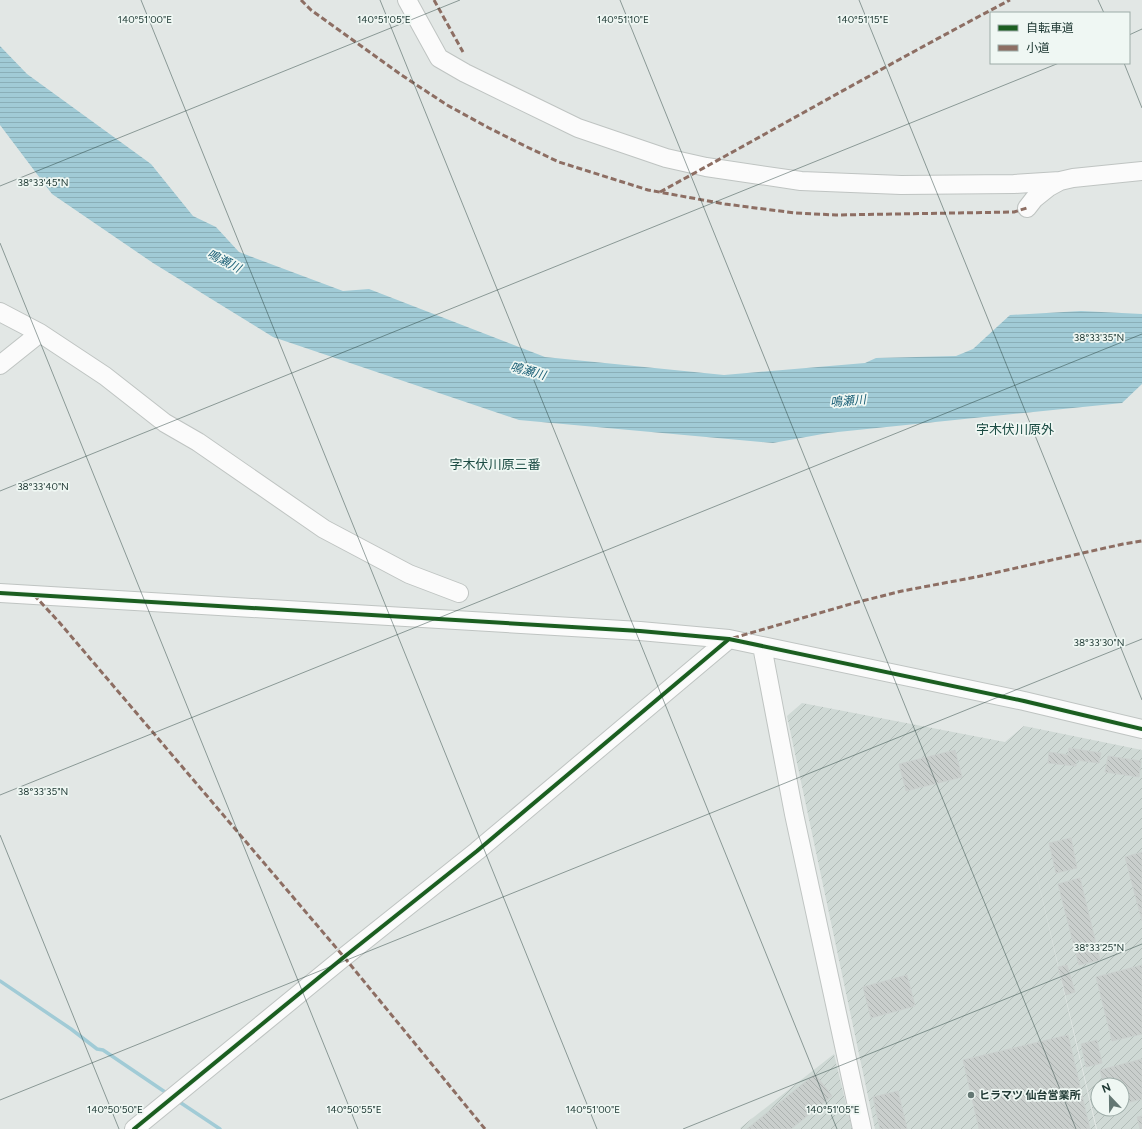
<svg xmlns="http://www.w3.org/2000/svg" width="1142" height="1129" viewBox="0 0 1142 1129" font-family="Figtree,'Noto Sans JP',sans-serif">
	<style>
		.industrial { fill: url(#industrial-furrows); fill-rule: evenodd }
		.water { fill: url(#water-rules) }
		.lines { fill: none; stroke-linecap: round; stroke-linejoin: round }
		.stream { stroke: #a1cbd6; stroke-width: 3.5 }
		.building { fill: url(#building-back-hatch); stroke: #cad0ce }
		.minor-casing { stroke: #bfc4c2; stroke-width: 20 }
		.minor { stroke: #fbfbfb; stroke-width: 18 }
		.quiet { stroke: #8d6e63; stroke-width: 3; stroke-dasharray: 6 3; stroke-linecap: butt }
		.cycleway-casing { stroke: #eff7f3; stroke-width: 6 }
		.cycleway { stroke: #1b5e20; stroke-width: 4 }
		.ticks { fill: none; stroke: #203a35; stroke-width: 1; stroke-opacity: 0.45 }
		.poi-dot { fill: #647773; stroke: #eff7f3; stroke-width: 1.5 }
		.labels { text-anchor: middle; dominant-baseline: central; stroke-width: 3.5; stroke-linejoin: round; paint-order: stroke }
		.poi-label { font-size: 11px; font-weight: bold; fill: #203a35; stroke: #eff7f3; text-anchor: start }
		.water-label { font-size: 12px; font-style: italic; fill: #1a5f76; stroke: #eff7f3 }
		.quarter-label { font-size: 13px; fill: #1c4c44; stroke: #eff7f3 }
		.ticks-label { font-size: 10px; text-anchor: middle; fill: #203a35; stroke: #eff7f3; stroke-width: 3.5; stroke-linejoin: round; paint-order: stroke }
	</style>
	<defs>
		<pattern id="industrial-furrows" width="10" height="10" patternUnits="userSpaceOnUse"><rect width="10" height="10" fill="#cfd9d5"/><path d="M-1 1l2-2M0 10L10 0M9 11l2-2" fill="none" stroke="#b1bbb7"/></pattern>
		<pattern id="water-rules" width="6" height="5" patternUnits="userSpaceOnUse"><rect width="6" height="5" fill="#a1cbd6"/><path d="M0 2.5h6" fill="none" stroke="#8aafb8"/></pattern>
		<pattern id="building-back-hatch" width="6" height="6" patternUnits="userSpaceOnUse"><rect width="6" height="6" fill="#c9cecc"/><path d="M-1 5l2 2M0 0l6 6M5-1l2 2" fill="none" stroke="#acb2b0"/></pattern>
	</defs>
	<rect width="100%" height="100%" fill="#e2e7e5"/>
	<!-- industrial -->
	<path class="industrial" d="M802,703l203,39 19,-16 118,24v379h-45l-68,-287 67,287h-221l-88,-413zM1098,1085h24v24h-24z
		M834,1054l18,75h-111l-1,-1z"/>
	<!-- water -->
	<path class="water" d="M0,46l27,28 124,90 42,52 23,11 23,25 104,39 26,-2 176,68 179,18 141,-12 11,-5 80,-2 17,-7 37,-34 71,-4 61,3v70l-20,19 -294,30 -55,10 -254,-23 -246,-83 -120,-74 -101,-69 -52,-69z"/>
	<g class="lines">
		<!-- stream -->
		<path class="stream" d="M0,981l71,48 26,20 6,1 65,44
			M178,1101l42,28"/>
	</g>
	<!-- building -->
	<path class="building" d="M1069,748l32,5 -2,10 -23,-3v6l-28,-3 1,-11 19,3z
		M955,750l7,27 -56,14 -7,-27z
		M1108,756l33,5 -2,16 -34,-5z
		M1071,838l6,30 -21,5 -7,-30z
		M1142,852v69l-17,-64z
		M1080,878l20,82 -21,5 -21,-81z
		M1067,965l8,27 -9,3 -8,-28z
		M1142,965v69l-30,7 -16,-64z
		M907,975l8,31 -44,12 -8,-31z
		M1068,1035l22,94h-111l-16,-69z
		M1097,1040l5,23 -16,4 -5,-23z
		M1142,1059v40l-20,5v-19h-18l-4,-15z
		M815,1074l17,22 -41,33h-44z
		M898,1091l9,38h-27l-7,-32z
		M1142,1116v13h-2l-3,-12z"/>
	<g class="lines">
		<defs>
			<path id="minor" d="M407,0l32,58 26,15 113,55 88,30 40,9 95,14 100,4 113,-1 46,-3
				M1027,208l7,-9 15,-12 11,-6 13,-3 69,-7
				M0,312l40,21 65,43 60,47 33,19 126,87 85,45 50,19
				M0,365l40,-32
				M0,593l640,38 89,8 295,62 118,28
				M762,646l32,168 68,315
				M134,1129l210,-172 133,-106 252,-212"/>
		</defs>
		<!-- minor casing -->
		<use href="#minor" class="minor-casing"/>
		<!-- minor -->
		<use href="#minor" class="minor"/>
		<!-- quiet -->
		<path class="quiet" d="M301,0l10,10 89,64 47,31 42,23 38,19 32,15 89,28 77,14 70,9 41,2 178,-3 13,-4
			M434,0l29,52
			M660,192c117,-64 232,-130 350,-192
			M34,595l25,27 285,335 141,172
			M733,638l121,-35 48,-12 74,-14 147,-33 19,-3"/>
		<defs>
			<path id="cycleway" d="M0,593l640,38 89,8 295,62 118,28
				M134,1129l210,-172 133,-106 252,-212"/>
		</defs>
		<!-- cycleway casing -->
		<use href="#cycleway" class="cycleway-casing"/>
		<!-- cycleway -->
		<use href="#cycleway" class="cycleway"/>
	</g>
	<!-- ticks -->
	<path class="ticks" d="M141,0l456,1129M380,0l457,1129M620,0l456,1129M859,0l283,700M1098,0l6,13M1129,35l13,-6M1124,63l18,45M0,186l460,-186M0,243l358,886M0,491l1059,-428M0,795l1142,-461M0,835l119,294M0,1100l1142,-461M683,1129l459,-185"/>
	<!-- markers -->
	<circle class="poi-dot" cx="971" cy="1095" r="4"/>
	<g class="labels">
		<!-- poi labels -->
		<g class="poi-label">
			<text x="979" y="1095">ヒラマツ 仙台営業所</text>
		</g>
		<!-- water labels -->
		<g class="water-label">
			<text transform="translate(224 261) rotate(27)">鳴瀬川</text>
			<text transform="translate(528 371) rotate(15)">鳴瀬川</text>
			<text transform="translate(848 401) rotate(-5)">鳴瀬川</text>
		</g>
		<!-- quarter labels -->
		<g class="quarter-label">
			<text x="1015" y="429">字木伏川原外</text>
			<text x="495" y="464">字木伏川原三番</text>
		</g>
	</g>
	<g class="ticks-label">
		<text x="145" y="23">140°51'00"E</text>
		<text x="384" y="23">140°51'05"E</text>
		<text x="623" y="23">140°51'10"E</text>
		<text x="863" y="23">140°51'15"E</text>
		<text x="43" y="186">38°33'45"N</text>
		<text x="1099" y="341">38°33'35"N</text>
		<text x="43" y="490">38°33'40"N</text>
		<text x="1099" y="646">38°33'30"N</text>
		<text x="43" y="795">38°33'35"N</text>
		<text x="1099" y="951">38°33'25"N</text>
		<text x="115" y="1113">140°50'50"E</text>
		<text x="354" y="1113">140°50'55"E</text>
		<text x="593" y="1113">140°51'00"E</text>
		<text x="833" y="1113">140°51'05"E</text>
	</g>
	<!-- legend -->
	<rect x="990" y="12" width="140" height="52" fill="#eff7f3" stroke="#9caba7"/>
	<rect x="998" y="25" width="20" height="6" fill="#1b5e20" stroke="#9caba7"/>
	<text x="1026" y="32" font-size="12" fill="#203a35">自転車道</text>
	<rect x="998" y="45" width="20" height="6" fill="#8d6e63" stroke="#9caba7"/>
	<text x="1026" y="52" font-size="12" fill="#203a35">小道</text>
	<!-- north arrow -->
	<g transform="translate(1110 1097) rotate(338)"><circle r="19" fill="#eff7f3" stroke="#9caba7"/>
	<path d="M0-3L7 15L0 10L-7 15Z" fill="#647773"/>
	<text y="-6" font-size="11" font-weight="bold" text-anchor="middle" fill="#203a35">N</text>
	</g>
</svg>
